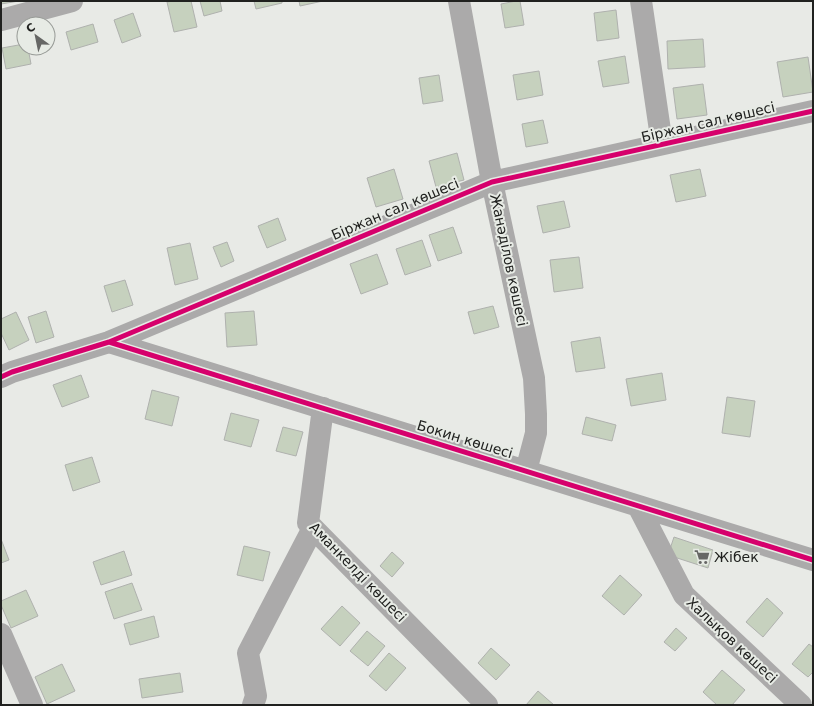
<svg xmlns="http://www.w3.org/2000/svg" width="814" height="706" viewBox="0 0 814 706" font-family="'DejaVu Sans',sans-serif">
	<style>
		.building { fill: #c6d1be; stroke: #afb1ae }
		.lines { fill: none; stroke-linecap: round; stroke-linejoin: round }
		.minor { stroke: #abaaaa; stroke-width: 22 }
		.cycleway-casing { stroke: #e7ebe5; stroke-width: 8 }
		.cycleway { stroke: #d6006c; stroke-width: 5 }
		.labels { text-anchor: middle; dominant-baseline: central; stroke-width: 4; stroke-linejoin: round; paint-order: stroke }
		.street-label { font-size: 14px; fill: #20211f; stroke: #e7ebe5 }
		.poi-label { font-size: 14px; fill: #20211f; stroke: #e7ebe5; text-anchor: start }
	</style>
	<rect width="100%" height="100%" fill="#e8eae6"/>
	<!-- building -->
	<path class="building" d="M1,1h18l-18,3z
		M173,1h18l6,26 -23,5 -7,-30z
		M200,1h20l2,10 -18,5z
		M254,1h28v2l-26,6z
		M299,1h24l-23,5z
		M516,1h4l4,24 -19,3 -4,-24z
		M616,10l3,28 -22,3 -3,-28z
		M133,13l8,23 -19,7 -8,-23z
		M93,24l5,18 -27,8 -5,-18z
		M703,39l2,28 -37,2 -1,-28z
		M24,44v4h4l3,16 -25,5 -4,-21z
		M625,56l4,27 -26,4 -5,-26z
		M808,57l5,35 -30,5 -6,-35z
		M539,71l4,24 -26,5 -4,-25z
		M439,75l4,26 -20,3 -4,-26z
		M703,84l4,31 -30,4 -4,-31z
		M543,120l5,23 -22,4 -4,-23z
		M457,153l7,27 -28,7 -7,-26z
		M394,169l9,30 -27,8 -9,-29z
		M700,169l6,27 -30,6 -6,-27z
		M564,201l6,26 -27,6 -6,-27z
		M278,218l8,22 -19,8 -9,-22z
		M453,227l9,26 -24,8 -9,-26z
		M422,240l9,26 -26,9 -9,-26z
		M227,242l7,19 -13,6 -8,-20z
		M190,243l8,36 -23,6 -8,-37z
		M377,254l11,30 -27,10 -11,-30z
		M579,257l4,31 -29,4 -4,-32z
		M125,280l8,25 -21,7 -8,-26z
		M493,306l6,21 -25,7 -6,-22z
		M46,311l8,26 -18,6 -8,-26z
		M254,311l3,34 -30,2 -2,-34z
		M16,312l13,28 -20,10 -8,-17v-14z
		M600,337l5,31 -29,4 -5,-30z
		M662,373l4,27 -35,6 -5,-27z
		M81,375l8,22 -27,10 -9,-22z
		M152,390l27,7 -7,29 -27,-7z
		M727,397l28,4 -5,36 -28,-4z
		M231,413l28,7 -8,27 -27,-7z
		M586,417l30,8 -4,16 -30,-7z
		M283,427l20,5 -7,24 -20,-5z
		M92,457l8,25 -27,9 -8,-26z
		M674,537l39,13 -5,18 -40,-13z
		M1,539l8,21 -8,3z
		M244,546l26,6 -7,29 -26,-6z
		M124,551l8,24 -31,10 -8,-23z
		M392,552l12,11 -12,14 -12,-11z
		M620,575l22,20 -18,20 -22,-19z
		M132,583l10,27 -28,9 -9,-27z
		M26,590l12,26 -27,12 -10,-23v-4z
		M767,598l16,15 -20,24 -17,-15z
		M342,606l18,17 -20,23 -19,-17z
		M154,616l5,21 -29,8 -6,-21z
		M676,628l11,10 -12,13 -11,-9z
		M367,631l18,15 -17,20 -18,-15z
		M809,644l4,3v25l-5,5 -16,-13z
		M491,648l19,17 -14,15 -18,-17z
		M389,653l17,15 -20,23 -17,-15z
		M62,664l13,27 -28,13 -12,-27z
		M722,670l23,20 -13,15h-15l-14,-13z
		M180,673l3,19 -41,6 -3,-19z
		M538,691l16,14h-28z"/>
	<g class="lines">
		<!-- minor -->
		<path class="minor" d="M459,1l33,181 42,196 2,36v19l-10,38
			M641,1l21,143
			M1,20l71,-19
			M109,342l704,218
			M1,377l11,-5 97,-30 383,-160 321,-71
			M323,408l-15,115 179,182
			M638,506l46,89 117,110
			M1,634l31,71
			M253,705l3,-9 -8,-43 65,-125"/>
		<defs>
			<path id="cycleway" d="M109,342l704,218
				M1,377l11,-5 97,-30 383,-160 321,-71"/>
		</defs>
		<!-- cycleway casing -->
		<use href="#cycleway" class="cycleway-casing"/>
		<!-- cycleway -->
		<use href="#cycleway" class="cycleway"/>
	</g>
	<!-- icons -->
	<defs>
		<symbol id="supermarket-bare" viewBox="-9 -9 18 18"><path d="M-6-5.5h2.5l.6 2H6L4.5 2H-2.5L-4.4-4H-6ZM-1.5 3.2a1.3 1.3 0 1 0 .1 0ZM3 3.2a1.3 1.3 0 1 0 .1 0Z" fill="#666765" stroke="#e7ebe5" stroke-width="2.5" paint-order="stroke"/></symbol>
	</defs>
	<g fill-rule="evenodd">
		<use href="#supermarket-bare" x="691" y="546" width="22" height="22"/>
	</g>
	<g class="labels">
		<!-- street labels -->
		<g class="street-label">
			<text transform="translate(708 122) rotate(-13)">Біржан сал көшесі</text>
			<text transform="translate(395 209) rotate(-23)">Біржан сал көшесі</text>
			<text transform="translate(509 260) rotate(78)">Жанәділов көшесі</text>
			<text transform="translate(465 439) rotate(17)">Бокин көшесі</text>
			<text transform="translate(358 572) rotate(46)">Аманкелді көшесі</text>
			<text transform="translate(732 640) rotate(43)">Халықов көшесі</text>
		</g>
		<!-- poi labels -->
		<g class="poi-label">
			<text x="714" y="557">Жібек</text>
		</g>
	</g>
	<!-- border -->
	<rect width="814" height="706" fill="none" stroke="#20211f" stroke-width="4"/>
	<!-- north arrow -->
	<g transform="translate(36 36) rotate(327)"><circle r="19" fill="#e7ebe5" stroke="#979a96"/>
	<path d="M0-3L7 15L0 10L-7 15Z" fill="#666765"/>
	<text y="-6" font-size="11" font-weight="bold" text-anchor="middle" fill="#20211f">С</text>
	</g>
</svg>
